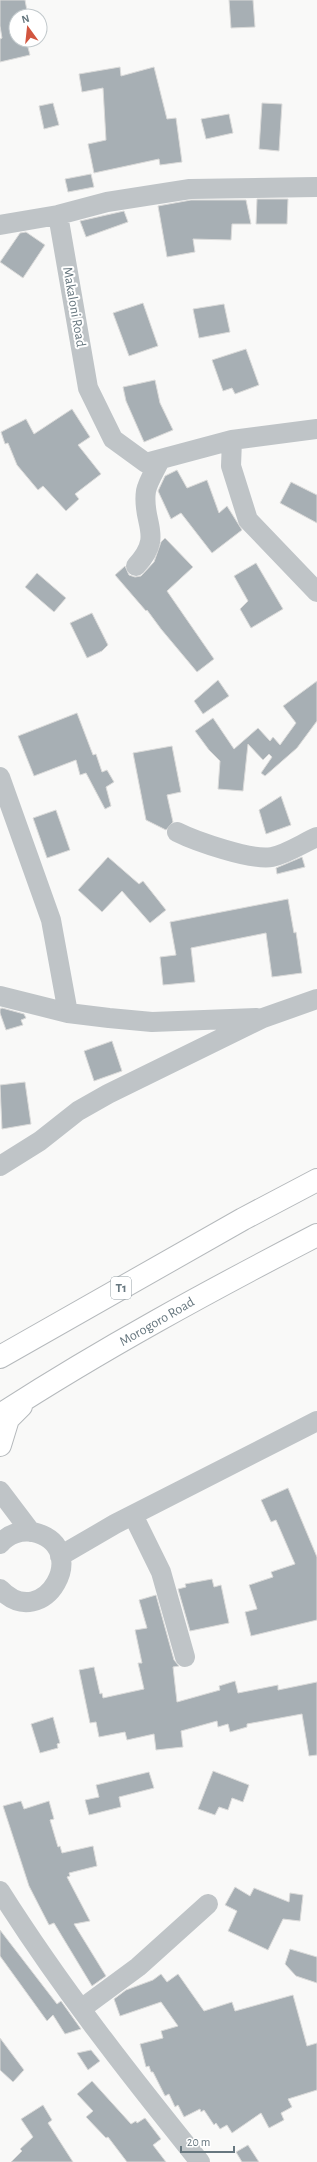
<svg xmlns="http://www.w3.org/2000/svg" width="317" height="2162" viewBox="0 0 317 2162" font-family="'Alegreya Sans',sans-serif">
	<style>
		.building { fill: #a7afb4; stroke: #dbdbda }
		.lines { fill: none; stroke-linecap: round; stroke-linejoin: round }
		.trunk-casing { stroke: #b5b9bc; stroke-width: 24 }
		.minor { stroke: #bfc4c7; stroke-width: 20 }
		.trunk { stroke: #fff; stroke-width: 22 }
		.labels { text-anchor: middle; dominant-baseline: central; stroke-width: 4; stroke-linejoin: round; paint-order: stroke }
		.shield { fill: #fff; stroke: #95a0a5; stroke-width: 1 }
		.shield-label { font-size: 13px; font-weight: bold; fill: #67777f }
		.street-label { font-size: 14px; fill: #67777f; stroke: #fff }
	</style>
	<rect width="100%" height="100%" fill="#f9f9f8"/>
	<!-- building -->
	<path class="building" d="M0,0h25l3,16h-12v24h10l4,15 -30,7v-23l2,-1 -2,-12z
		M229,0h24l2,27 -24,1z
		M120,67l1,9 33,-9 13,52 9,-1 6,44 -22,3 -1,-6 -65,14 -6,-29 18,-4 -3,-52 -21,4 -3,-18z
		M53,103l6,22 -15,4 -5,-23z
		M262,103l20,1 -3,47 -20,-2z
		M229,114l4,19 -27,6 -5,-20z
		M91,174l3,13 -26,5 -3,-13z
		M257,199h31l-1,25h-31z
		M191,200h55l5,24h-19l-1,16 -38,-1 2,13 -28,5 -9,-51z
		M124,211l4,11 -42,15 -6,-16z
		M26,232l19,13 -22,33 -23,-16 20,-29z
		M143,303l15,43 -29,10 -16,-43z
		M224,304l6,28 -31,6 -6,-29z
		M246,349l13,36 -24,9 -3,-6 -9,3 -11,-31z
		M155,380l5,23 13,27 -29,12 -18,-41 -3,-14z
		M72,409l18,28 -12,8 23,29 -26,20 4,5 -13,12 -23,-25 -5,4 -21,-25 -9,-22 -3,1 -4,-12 25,-13 8,15z
		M177,470l10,18 20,-8 12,33 8,-7 15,24 -30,23 -31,-40 -10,6 -13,-28 7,-15z
		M291,482l26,13v28l-37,-20z
		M165,538l28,29 -26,24 47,68 -17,13 -36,-43 -14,-19 -1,1 -31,-36 10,-9 4,9 6,2 6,-1 13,-14 7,-20z
		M256,563l27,46 -32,19 -11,-19 8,-8 -14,-25z
		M37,573l29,25 -12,14 -29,-25z
		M92,613l16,32 -6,6 -15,7 -17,-35z
		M218,680l11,16 -26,18 -9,-13z
		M317,681v40l-20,27 -32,28 -4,-3 11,-16 -3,-3 -6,6 -15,-16 -5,47 -25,-2 2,-28 -11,-11 -14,-19 18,-13 21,31 24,-21 12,13 3,-4 7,8 16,-22 -13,-17z
		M77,713l16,42 3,-1 6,18 5,-2 7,12 -8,5 5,19 -6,3 -19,-36 -6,2 -4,-15 -42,16 -16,-40z
		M172,746l9,46 -14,3 6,27 -7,8 -20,-10 -13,-67z
		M281,796l10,29 -25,9 -7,-24z
		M56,810l14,40 -23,8 -14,-40z
		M108,857l31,27 4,-3 23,29 -16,13 -28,-32 -20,21 -24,-22z
		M302,857l3,10 -28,7 -1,-6z
		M288,899l6,34 2,-1 6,41 -30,4 -6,-44 -75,15 4,34 -32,3 -3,-28 16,-2 -6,-33z
		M2,1008l22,6 2,4 -5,2 2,5 -17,5 -6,-17v-4z
		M112,1041l10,30 -28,10 -10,-30z
		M25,1082l6,42 -29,5 -2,-44z
		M288,1488l29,69v63l-66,16 -6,-24 12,-3 -8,-24 24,-8 -2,-5 24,-8 -19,-44 -5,2 -10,-22z
		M212,1579l2,8 7,-2 8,38 -39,8 -12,-42 8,-2 -1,-3z
		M156,1595l18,65 5,6 -6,1 4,35 43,-12 -1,-4 16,-5 3,12 40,-8v5l39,-8v73l-8,1 -7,-42 -55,10v3l-17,5 -2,-8 -10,3 -1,-6 -36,10 2,16 -27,3 -2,-16 -27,6 -2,-8 -26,5 -3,-15 -6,1 -11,-53 15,-3 6,27 2,-1 1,5 41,-9 -6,-26h4l-7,-33 12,-2 -8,-28z
		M53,1717l7,26 -3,1 1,4 -18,5 -9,-29z
		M213,1771l36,14 -6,17 -11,-4 -4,12 -9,-3 -4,8 -17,-6z
		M149,1772l5,16 -35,9 2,10 -32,8 -4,-15 14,-3 -3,-12z
		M21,1801l3,8 25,-8 5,18 -4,1 8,27 2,-1 2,7 31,-7 4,20 -28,7 1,3 -3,1 23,44 -16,3 32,52 -14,10 -38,-63 -5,2 -20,-39 -26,-80z
		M235,1887l15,9 4,-8 35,14 1,-9 13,2 -3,26 -17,-2 -15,31 -40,-19 9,-20 -12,-6z
		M0,1930l57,74 4,-3 20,28 -16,5 -12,-19 -6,6 -47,-65z
		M290,1949l27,8v26l-21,-7 -11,-12z
		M161,1974l6,8 11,-8 26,37 28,-9 3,9 58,-16 14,51 10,-3v47l-29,9 4,8 -11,6 3,7 -15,8 -8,-15 -29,20 -5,-8 -7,4 -4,-6 -2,2 -10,-15 -3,2 -1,-3 -16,8 -6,-12 -3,2 -6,-13 -4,2 -12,-24h-2l-2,-6 -3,1 -6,-23 23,-6 -2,-7 17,-5 -17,-24 -41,14 -6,-17 12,-9 27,-10z
		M0,2038l24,32 -11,12 -13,-12z
		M91,2050l9,11 -12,9 -11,-17z
		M92,2081l39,43 5,-3 1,2 8,-5 16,21 -8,6 13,17h-39l-19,-25 -2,1 -20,-21 7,-6 -16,-17z
		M43,2105l9,15 -4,3 25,39h-62l11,-11 -2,-2 13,-12 -12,-18z
		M248,2145l11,17h-17l-6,-10z"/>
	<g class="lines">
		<defs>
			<path id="trunk" d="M0,1357l243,-138 74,-39
				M0,1415c102,-66 209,-124 317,-180
				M0,1445l8,-26 13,-13"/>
		</defs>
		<!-- trunk casing -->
		<use href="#trunk" class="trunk-casing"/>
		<!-- minor -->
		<path class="minor" d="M58,215l30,173 25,51 33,24 86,-23 85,-11
			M0,225l58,-10 49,-13 83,-13 127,-2
			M232,440l-1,26 17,54 69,72
			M136,566c29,-31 5,-43 10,-75 2,-10 10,-22 14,-31
			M0,777l51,143 17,93
			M177,832c18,9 75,29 95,25 15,-3 31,-14 45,-20
			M0,996l68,17 41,5 43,4 105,-4
			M0,1166l40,-25 38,-30 30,-17 155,-76 54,-19
			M0,1491l31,41
			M133,1515l28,57 24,85
			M0,1544c8,-10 21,-14 33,-12 61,14 11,103 -33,57
			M60,1556l55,-32 202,-103
			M0,1891c60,95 129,183 200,271
			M81,2009l57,-42 70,-63"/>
		<!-- trunk -->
		<use href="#trunk" class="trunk"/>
	</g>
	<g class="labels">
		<!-- shield labels -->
		<rect class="shield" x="111" y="1277" width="20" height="22" rx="3"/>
		<g class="shield-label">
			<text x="121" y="1288">T1</text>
		</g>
		<!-- street labels -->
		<g class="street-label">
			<text transform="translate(74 307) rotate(80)">Makaloni Road</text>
			<text transform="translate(157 1322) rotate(-30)">Morogoro Road</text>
		</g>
	</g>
	<!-- north arrow -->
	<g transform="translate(28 28) rotate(345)"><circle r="19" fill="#ffffff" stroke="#c2c9cc"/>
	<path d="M0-3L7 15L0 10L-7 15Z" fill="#d2553f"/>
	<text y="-6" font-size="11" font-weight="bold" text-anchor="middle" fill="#67777f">N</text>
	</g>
	<!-- scale -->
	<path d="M181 2146v6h53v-6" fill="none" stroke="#67777f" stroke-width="2"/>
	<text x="187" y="2146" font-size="12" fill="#67777f" stroke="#ffffff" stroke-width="3" paint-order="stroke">20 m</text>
</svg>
